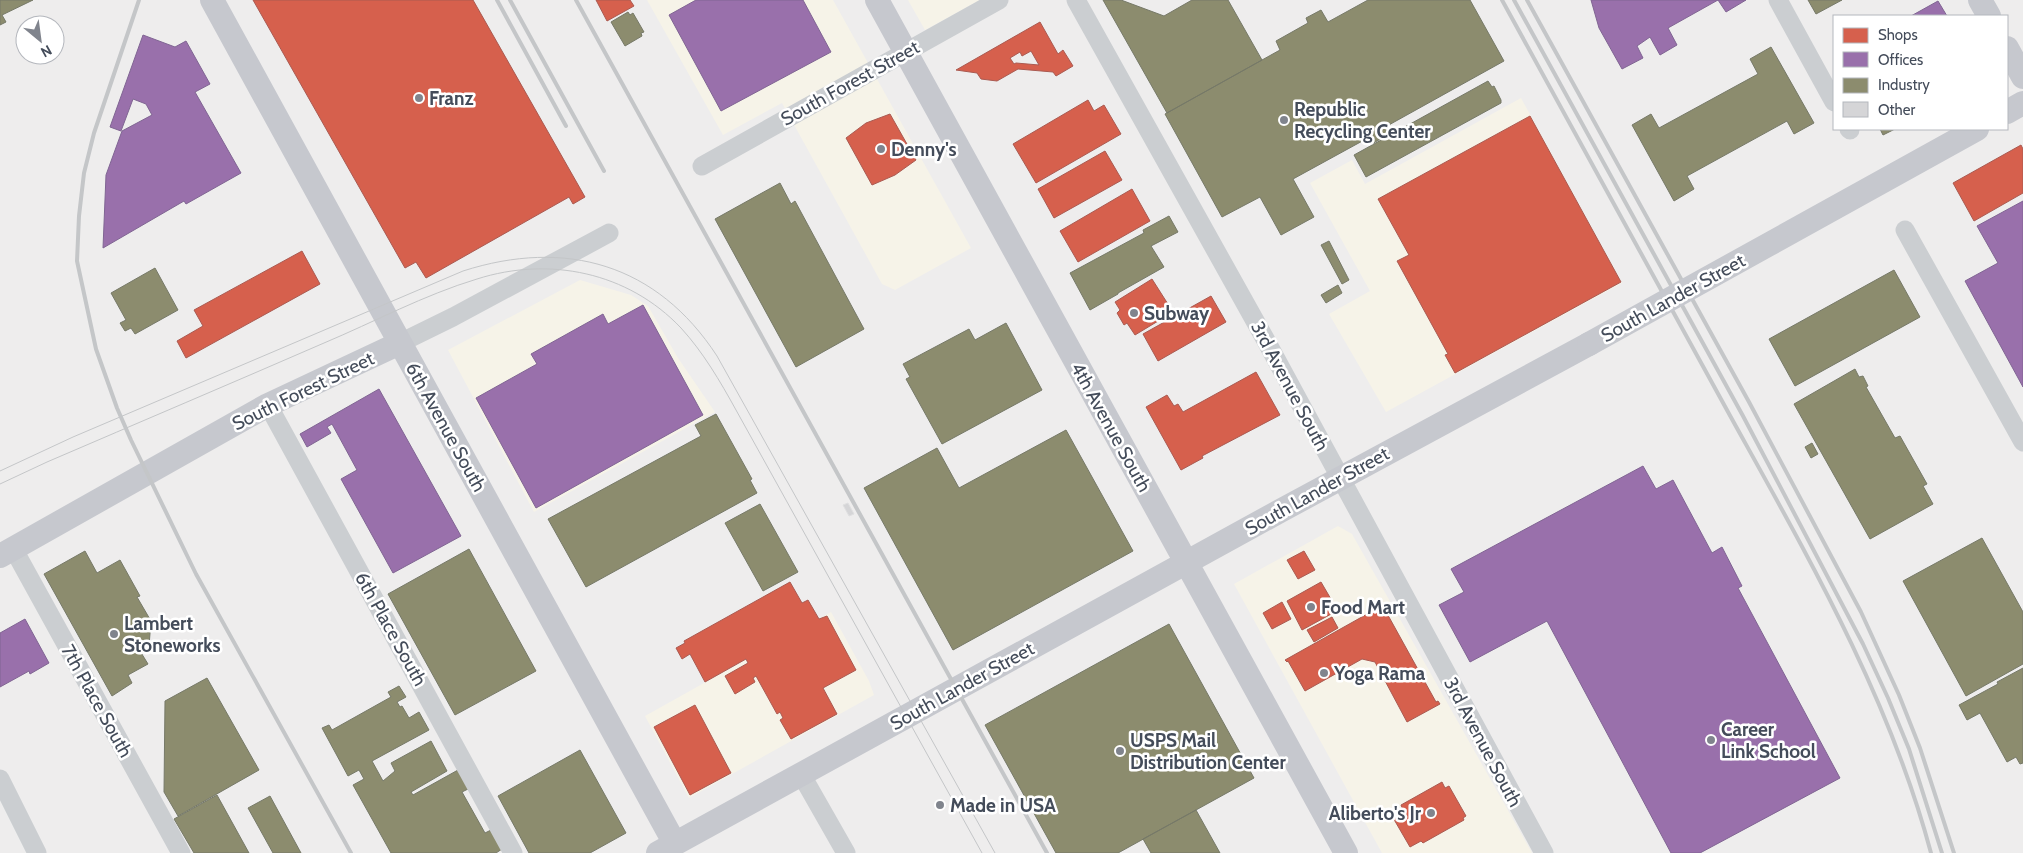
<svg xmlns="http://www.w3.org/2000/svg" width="2023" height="853" viewBox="0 0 2023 853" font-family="Cabin,sans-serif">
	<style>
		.commercial { fill: #f6f3e8 }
		.shops { fill: #d6604d; stroke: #aa5a51; fill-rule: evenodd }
		.offices { fill: #9970ab; stroke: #806593 }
		.industry { fill: #8c8c6e; stroke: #767968 }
		.building { fill: #d5d5d7; stroke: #dfdfe0 }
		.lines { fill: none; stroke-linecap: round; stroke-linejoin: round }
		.minor { stroke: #cbced1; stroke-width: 19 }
		.major { stroke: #c6c8ce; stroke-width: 24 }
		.tram { stroke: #c4c6c8; stroke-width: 1 }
		.rail { stroke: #c4c6c8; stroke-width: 4 }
		.major-bridge { stroke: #c6c8ce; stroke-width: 24 }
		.poi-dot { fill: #80848d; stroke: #fff; stroke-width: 2 }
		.labels { text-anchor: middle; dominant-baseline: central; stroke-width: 5; stroke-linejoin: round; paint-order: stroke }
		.street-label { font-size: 19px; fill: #444c5a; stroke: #fff }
		.poi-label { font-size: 19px; font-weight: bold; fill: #444c5a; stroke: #fff; text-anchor: start }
	</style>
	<rect width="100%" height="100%" fill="#eeeded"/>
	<!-- commercial -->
	<path class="commercial" d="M647,0h186l138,248 -76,42 -13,-6 -100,-181 -59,32z
		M908,0h72l-55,30z
		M1521,98l101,185 -236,129 -57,-98 41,-23 -60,-108 42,-23 13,24z
		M580,280l51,15 17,11 30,52 37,54 -181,100 -86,-162z
		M1338,526l14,8 180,319h-150l-148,-269z
		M831,612l38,69 5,14 -185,103 -44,-82z"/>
	<!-- shops -->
	<path class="shops" d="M253,0h220l112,197 -12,7 -4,-7 -143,81 -10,-16 -11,6z
		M596,0h34l4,6 -27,15z
		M1040,22l18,32 5,-4 10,16 -17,10 -3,-4 -35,-3 -21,12 -16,-2 -4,-6 -21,-3zM1031,51l8,14 -23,-2 -2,1 -4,-6 10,-6 2,4z
		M1088,100l6,11 10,-6 17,29 -85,49 -23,-39z
		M890,114l26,46 -21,15 -23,10 -26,-47 20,-15z
		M1530,116l91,166 -166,91 -10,-18 3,-1 -51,-93 12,-6 -31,-56z
		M2021,145l2,4v44l-49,28 -21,-38z
		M1105,151l17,29 -68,38 -16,-29z
		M1132,189l18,32 -72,41 -18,-31z
		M302,251l18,33 -134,74 -9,-17 26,-15 -9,-16z
		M1152,279l21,33 -38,23 -8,-12 -3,2 -7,-12 3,-3 -5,-8z
		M1211,296l15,26 -68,39 -15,-27z
		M1256,372l24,43 -78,41 1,2 -22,12 -35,-63 21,-12 7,11 4,-2 5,8z
		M1304,551l11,19 -17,9 -11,-19z
		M790,582l12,21 6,-3 11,19 8,-3 29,54 -33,18 14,26 -46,25 -11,-19 3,-2 -3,-6 -3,2 -21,-38 -3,2 2,4 -20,12 -10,-18 23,-13 -2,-4 -41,23 -15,-28 -8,5 -6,-11 9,-5 -1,-2z
		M1321,582l14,24 -5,2 3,5 -31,17 -15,-29z
		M1282,602l9,17 -19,10 -9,-16z
		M1385,604l1,3 -2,1 52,94 2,-1 2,3 -33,18 -32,-60 -13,-3 -57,32 -17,-30 -1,1 -2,-2z
		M1332,617l6,11 -24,14 -7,-12z
		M695,705l36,68 -41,22 -36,-68z
		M1442,782l3,6 4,-2 17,30 -3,2 1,2 -41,23 -2,-2 -11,6 -18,-31 11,-6 -2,-5z"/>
	<!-- offices -->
	<path class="offices" d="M696,0h107l28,52 -110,59 -52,-96z
		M1591,0h155l-20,12 -8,-12 -50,28 9,17 -17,10 -10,-18 -13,9 6,12 -21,11 -23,-41z
		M1938,1l9,15h-36z
		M143,35l32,12 11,-6 24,43 -15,8 46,81 -55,31 -2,-3 -81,47 3,-73 16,-44 30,-16 -6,-11 -13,-5 -12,32 -11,-4z
		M2023,201v186l-58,-106 33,-18 -21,-37z
		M643,305l60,110 -167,93 -60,-110 61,-34 -6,-10 72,-40 5,10z
		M379,389l82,147 -68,37 -52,-94 16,-9 -25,-46 -5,3 4,6 -24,14 -7,-13z
		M1643,466l13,23 17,-9 39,73 10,-6 20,39 -4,2 102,190 -140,75h-29l-124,-232 -77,41 -31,-57 25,-13 -13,-23z
		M25,619l24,44 -19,11 -1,-3 -29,16v-54z"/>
	<!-- industry -->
	<path class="industry" d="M0,0h33l-31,15 4,7 -6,3z
		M1103,0h18l43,16 28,-16h36l34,60 -95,53z
		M1368,0h102l34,61 -117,65 4,7 -21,12 -4,-6 -73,40 21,38 -33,18 -21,-38 -38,20 -57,-103 115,-64 -4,-9 32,-18 -2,-5 15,-8 7,12z
		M1808,0h34l-26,14z
		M628,12l2,3 3,-2 11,19 -3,1 1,3 -17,10 -14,-24z
		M1771,47l43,76 -20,11 -7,-13 -100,55 7,13 -20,12 -42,-76 19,-11 8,14 99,-54 -8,-15z
		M1488,81l4,6 2,-1 7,14v3l-135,74 -12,-22z
		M1880,129h15l-12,6z
		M780,183l11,21 4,-3 69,128 -68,38 -81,-148z
		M1169,216l9,16 -27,14 13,21 -46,26v1l-28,16 -20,-37 74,-40 -1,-3z
		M1329,241l20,39 -7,4 -21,-39z
		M155,268l23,42 -43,24 -4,-6 -6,3 -5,-8 6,-3 -15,-27z
		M1894,270l26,47 -125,69 -26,-47z
		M1338,285l4,8 -16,10 -5,-8z
		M1006,323l36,67 -100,54 -36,-65 4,-2 -7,-13 66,-35 6,11z
		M1855,369l4,8 4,-1 5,10 -2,1 29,51 5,-2 27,48 -4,2 10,18 -63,35 -76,-135z
		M716,414l36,65 -2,1 7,13 -171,94 -38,-68 153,-83 -6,-11z
		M1066,430l67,121 -180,99 -89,-162 73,-40 22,40z
		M1812,443l6,11 -7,4 -6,-11z
		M760,504l38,68 -35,19 -38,-68z
		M1982,538l41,74v52l-57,32 -63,-115z
		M469,549l67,122 -81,44 -67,-121z
		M85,551l12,22 23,-13 20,36 -3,1 14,24 -2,25 -9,5 8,13 -20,11 4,8 -20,13 -68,-122z
		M1169,624l85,154 -136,75h-62l-71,-128z
		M2023,668v95l-3,1 -4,-7 -9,5 -27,-49 -13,7 -8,-15 39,-21 -1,-2z
		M207,678l52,92 -81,46 -14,-24 1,-91z
		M399,686l7,11 -9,5 3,5 2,-1 7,12 10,-6 10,18 -57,31 11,20 12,-10 -4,-8 40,-22 16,30 -36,21 2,3 45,-25 10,19 -6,3 23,41 6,-3 11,19 -6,4h-105l-38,-68 11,-6 -5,-9 -11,6 -26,-48 7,-3 3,5 59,-33 -3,-5z
		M580,750l46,83 -36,20h-61l-31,-57z
		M217,795l32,58h-55l-20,-34z
		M270,796l31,57h-28l-25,-45z
		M1196,810l24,43h-69l-8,-14z"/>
	<!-- building -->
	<path class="building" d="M848,503l6,11 -5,2 -6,-11z"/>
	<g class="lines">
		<!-- minor -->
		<path class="minor" d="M1076,0l188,337 280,516
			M1778,0l56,102
			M1849,129l1,1
			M702,166l297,-166
			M1905,230l118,212
			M400,343l53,-26 156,-84
			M268,405l245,448
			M13,548l168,305
			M801,774l45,79
			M0,779l37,74"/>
		<!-- major -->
		<path class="major" d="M212,0l463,844
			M877,0l469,853
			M1980,0l9,16
			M2007,48l16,29
			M2007,112l16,-9
			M0,556l268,-151 132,-62
			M658,853l622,-342 309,-167"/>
		<!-- tram -->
		<path class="tram" d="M0,471l73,-34 390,-166c103,-33 194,-7 254,85l278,497
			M0,484l47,-22c93,-40 185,-79 277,-119 50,-21 100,-48 153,-64 72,-23 151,-7 204,49 22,24 39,53 55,82l246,443"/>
		<!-- rail -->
		<path class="rail" d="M139,0l-45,133 -10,40 -5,43 -2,45 19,88 21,59 14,32 65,134 155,279
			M497,0l69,126
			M510,0l94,171
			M576,0l471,853
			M1502,0c77,140 154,281 231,421 77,139 157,278 198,432
			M1514,0l229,416 120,228 25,54 21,51 33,104
			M1527,0l222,402 112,210 38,83 21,53 34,105"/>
		<!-- major-bridge -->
		<path class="major-bridge" d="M1589,344l388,-215"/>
	</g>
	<!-- markers -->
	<g class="poi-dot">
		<circle cx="419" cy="98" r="5"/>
		<circle cx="1284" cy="120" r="5"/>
		<circle cx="881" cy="149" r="5"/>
		<circle cx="1134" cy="313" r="5"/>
		<circle cx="1311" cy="607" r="5"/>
		<circle cx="114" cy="634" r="5"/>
		<circle cx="1324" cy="673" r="5"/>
		<circle cx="1711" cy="740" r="5"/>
		<circle cx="1120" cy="751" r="5"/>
		<circle cx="940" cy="805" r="5"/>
		<circle cx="1431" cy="813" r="5"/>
	</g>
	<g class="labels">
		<!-- street labels -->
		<g class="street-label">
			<text transform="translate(850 83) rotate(-29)">South Forest Street</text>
			<text transform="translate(1673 298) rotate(-29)">South Lander Street</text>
			<text transform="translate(1290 386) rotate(62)">3rd Avenue South</text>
			<text transform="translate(303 391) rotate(-26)">South Forest Street</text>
			<text transform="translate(446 427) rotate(61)">6th Avenue South</text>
			<text transform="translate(1111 427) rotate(61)">4th Avenue South</text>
			<text transform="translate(1317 491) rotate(-29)">South Lander Street</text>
			<text transform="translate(391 629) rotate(61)">6th Place South</text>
			<text transform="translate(962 686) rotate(-29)">South Lander Street</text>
			<text transform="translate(97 701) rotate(61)">7th Place South</text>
			<text transform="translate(1483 742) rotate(62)">3rd Avenue South</text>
		</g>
		<!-- poi labels -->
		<g class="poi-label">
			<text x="429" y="98">Franz</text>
			<text x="1294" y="109">Republic<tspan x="1294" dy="22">Recycling Center</tspan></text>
			<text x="891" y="149">Denny's</text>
			<text x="1144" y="313">Subway</text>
			<text x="1321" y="607">Food Mart</text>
			<text x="124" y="623">Lambert<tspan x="124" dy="22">Stoneworks</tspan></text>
			<text x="1334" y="673">Yoga Rama</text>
			<text x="1721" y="729">Career<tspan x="1721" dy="22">Link School</tspan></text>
			<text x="1130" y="740">USPS Mail<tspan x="1130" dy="22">Distribution Center</tspan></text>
			<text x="950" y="805">Made in USA</text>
			<text x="1421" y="813" text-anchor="end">Aliberto's Jr</text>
		</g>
	</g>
	<!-- legend -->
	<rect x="1833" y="15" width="175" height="115" fill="#ffffff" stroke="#b4b7bd"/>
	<rect x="1843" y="28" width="25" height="15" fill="#d6604d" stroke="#b4b7bd"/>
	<text x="1878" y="40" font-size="15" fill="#444c5a">Shops</text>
	<rect x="1843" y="52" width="25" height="15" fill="#9970ab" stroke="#b4b7bd"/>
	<text x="1878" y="65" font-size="15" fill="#444c5a">Offices</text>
	<rect x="1843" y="78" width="25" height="15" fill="#8c8c6e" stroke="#b4b7bd"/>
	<text x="1878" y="90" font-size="15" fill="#444c5a">Industry</text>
	<rect x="1843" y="102" width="25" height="15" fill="#d5d5d7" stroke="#b4b7bd"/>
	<text x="1878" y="115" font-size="15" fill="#444c5a">Other</text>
	<!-- north arrow -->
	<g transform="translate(40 40) rotate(151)"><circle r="24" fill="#ffffff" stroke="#b4b7bd"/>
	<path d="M0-4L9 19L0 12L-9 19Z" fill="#80848d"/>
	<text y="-8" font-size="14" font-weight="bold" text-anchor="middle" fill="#444c5a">N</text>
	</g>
</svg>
